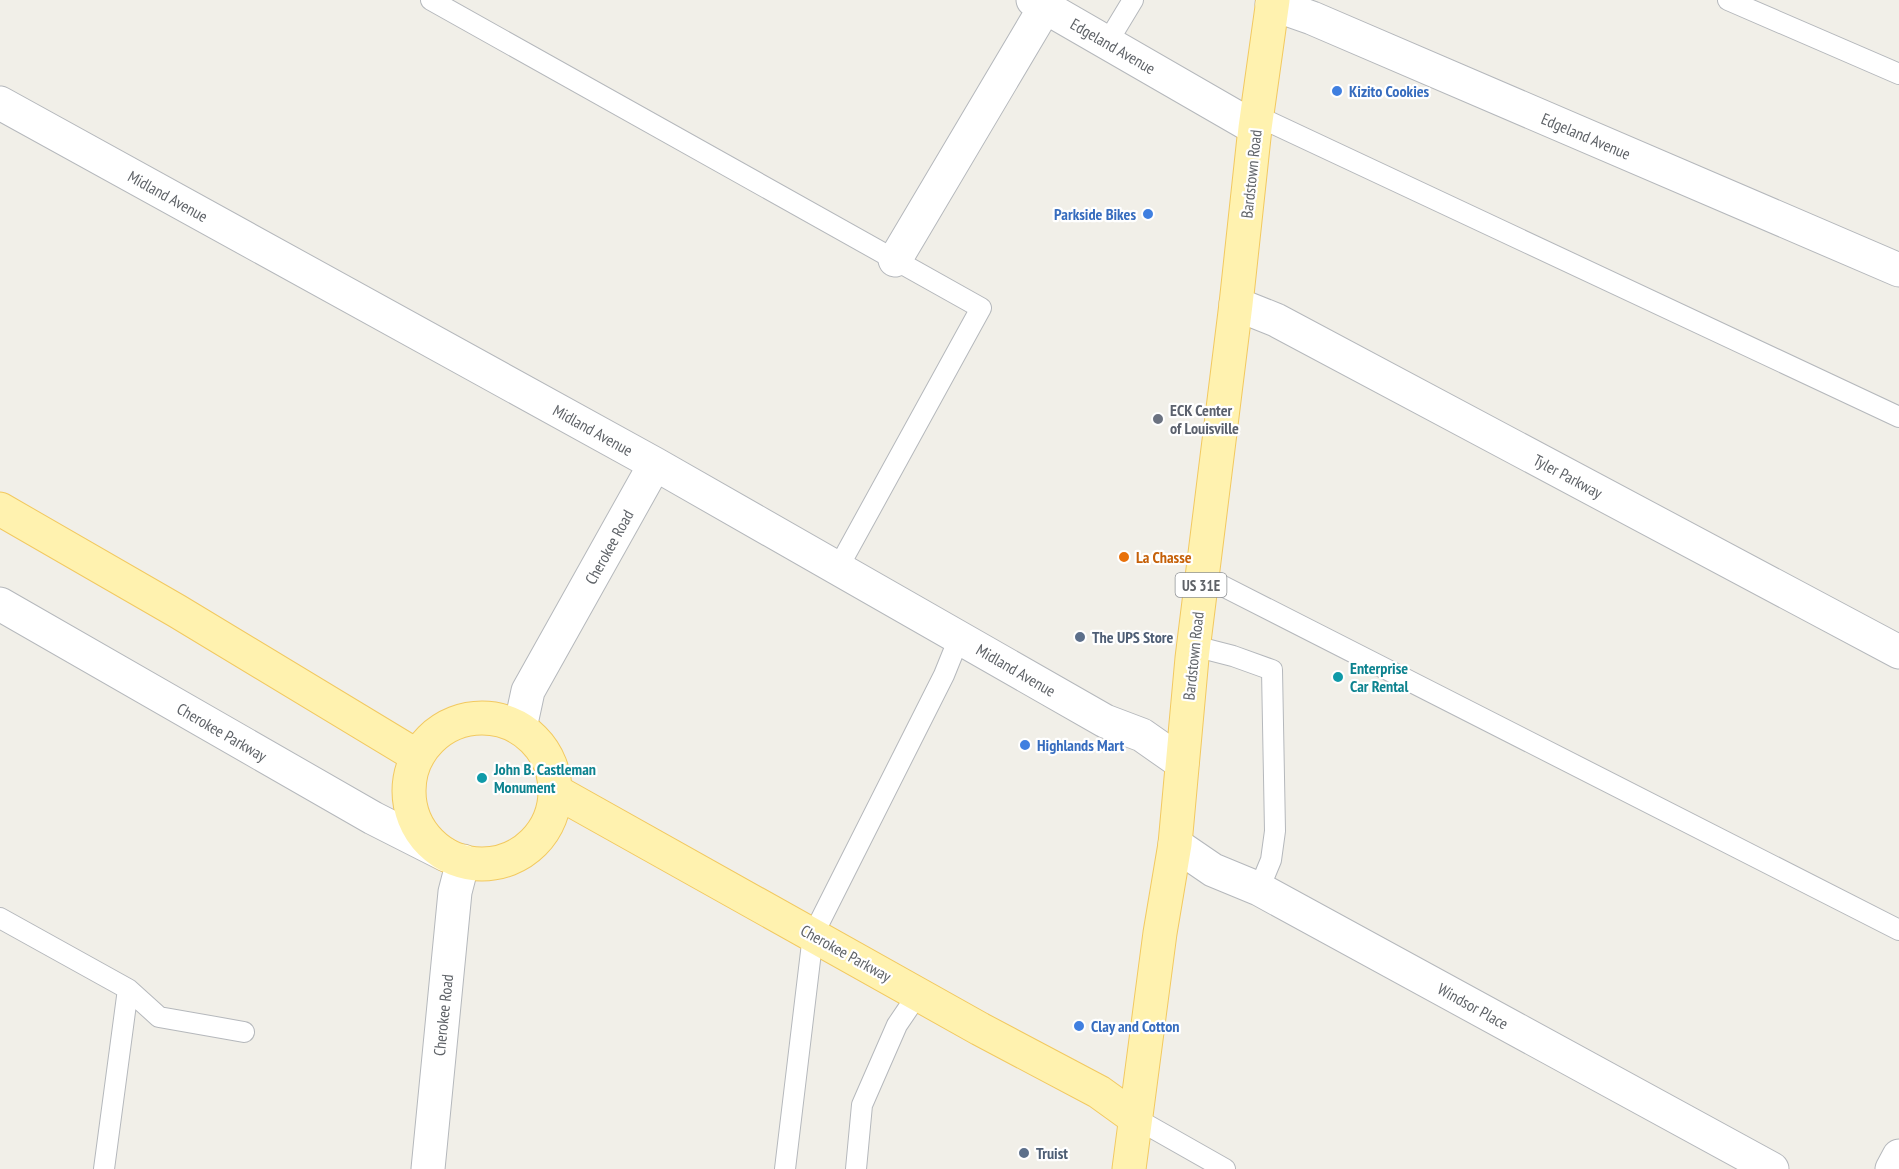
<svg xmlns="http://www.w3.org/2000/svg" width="1899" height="1169" viewBox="0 0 1899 1169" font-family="'PT Sans Narrow',sans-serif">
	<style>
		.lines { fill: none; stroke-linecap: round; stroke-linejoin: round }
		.service-casing { stroke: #b5b8bc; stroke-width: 22 }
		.minor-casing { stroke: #b5b8bc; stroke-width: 35 }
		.primary-casing { stroke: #f2c960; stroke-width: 35 }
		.service { stroke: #fff; stroke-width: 20 }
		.minor { stroke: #fff; stroke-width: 33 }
		.primary { stroke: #fff2af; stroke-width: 33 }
		.shop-dot { fill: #3f7fe0; stroke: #fff; stroke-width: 2 }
		.worship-dot { fill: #6b7280; stroke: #fff; stroke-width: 2 }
		.food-dot { fill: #e8710a; stroke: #fff; stroke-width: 2 }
		.service-dot { fill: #5c6f8a; stroke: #fff; stroke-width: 2 }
		.culture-dot { fill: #0f9aa8; stroke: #fff; stroke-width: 2 }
		.labels { text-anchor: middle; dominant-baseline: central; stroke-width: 4.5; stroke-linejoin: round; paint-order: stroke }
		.shield { fill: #fff; stroke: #8f9295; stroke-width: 1.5 }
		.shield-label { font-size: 15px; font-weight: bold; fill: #5f6368 }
		.street-label { font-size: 16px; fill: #5f6368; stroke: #fff }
		.shop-label { font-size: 16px; font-weight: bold; fill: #366cbe; stroke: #fff; text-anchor: start }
		.worship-label { font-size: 16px; font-weight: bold; fill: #5b616d; stroke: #fff; text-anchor: start }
		.food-label { font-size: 16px; font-weight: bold; fill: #c56008; stroke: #fff; text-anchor: start }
		.service-label { font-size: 16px; font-weight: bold; fill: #4e5e75; stroke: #fff; text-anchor: start }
		.culture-label { font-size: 16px; font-weight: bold; fill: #0d838f; stroke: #fff; text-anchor: start }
	</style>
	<rect width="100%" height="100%" fill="#f1efe8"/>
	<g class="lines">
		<defs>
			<path id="service" d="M431,0l550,308 -143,260
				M1728,0l171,74
				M1107,43l26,-43
				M1257,116l642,301
				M1203,576l696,354
				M1194,646l39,10 39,14 3,161 -4,29 -12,29
				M0,918l128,71 -24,180
				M128,989l31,28 85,15
				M1135,1118l90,51
				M785,1169l28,-234 131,-260 15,-37
				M856,1169l6,-64 35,-80 21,-31"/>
			<path id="minor" d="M1033,0l222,128
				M1272,4l40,14 587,252
				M0,103l655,361 450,257 37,14 40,28
				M895,260l150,-253
				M1236,304l40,16 623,332
				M0,604l373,214 73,37
				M520,728l8,-37 127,-227
				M1175,844l38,26 46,19 513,280
				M428,1169l27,-277 8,-31
				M1892,1169l7,-13"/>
			<path id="primary" d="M0,509l177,102 240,145
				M409 791a73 73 0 1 1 146 0a73 73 0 1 1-146 0Z
				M555,791l425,238 119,63 36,26
				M1129,1169l31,-236 15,-89 17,-186 44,-354 19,-176 18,-128"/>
		</defs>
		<!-- service casing -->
		<use href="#service" class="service-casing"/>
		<!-- minor casing -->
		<use href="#minor" class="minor-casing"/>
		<!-- primary casing -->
		<use href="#primary" class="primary-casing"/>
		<!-- service -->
		<use href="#service" class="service"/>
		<!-- minor -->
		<use href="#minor" class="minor"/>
		<!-- primary -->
		<use href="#primary" class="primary"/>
	</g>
	<!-- markers -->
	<g class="shop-dot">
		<circle cx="1337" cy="91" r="6"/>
		<circle cx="1148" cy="214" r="6"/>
		<circle cx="1025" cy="745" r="6"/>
		<circle cx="1079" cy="1026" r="6"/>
	</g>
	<circle class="worship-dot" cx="1158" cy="419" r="6"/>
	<circle class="food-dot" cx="1124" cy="557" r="6"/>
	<g class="service-dot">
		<circle cx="1080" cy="637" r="6"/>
		<circle cx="1024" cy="1153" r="6"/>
	</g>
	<g class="culture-dot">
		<circle cx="1338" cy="677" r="6"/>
		<circle cx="482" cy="778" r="6"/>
	</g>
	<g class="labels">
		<!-- shield labels -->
		<rect class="shield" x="1175.5" y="573" width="51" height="24" rx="4.5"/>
		<g class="shield-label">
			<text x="1201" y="585">US 31E</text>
		</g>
		<!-- street labels -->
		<g class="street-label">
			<text transform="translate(1113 46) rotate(30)">Edgeland Avenue</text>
			<text transform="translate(1586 136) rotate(23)">Edgeland Avenue</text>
			<text transform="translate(1251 174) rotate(-84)">Bardstown Road</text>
			<text transform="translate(168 196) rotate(29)">Midland Avenue</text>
			<text transform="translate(593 430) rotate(29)">Midland Avenue</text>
			<text transform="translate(1568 476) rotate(28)">Tyler Parkway</text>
			<text transform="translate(609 547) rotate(-61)">Cherokee Road</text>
			<text transform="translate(1193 656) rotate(-84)">Bardstown Road</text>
			<text transform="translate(1016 670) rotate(30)">Midland Avenue</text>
			<text transform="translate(222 732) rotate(30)">Cherokee Parkway</text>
			<text transform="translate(846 953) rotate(29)">Cherokee Parkway</text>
			<text transform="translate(1473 1006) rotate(29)">Windsor Place</text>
			<text transform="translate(443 1015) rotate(-84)">Cherokee Road</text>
		</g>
		<!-- shop labels -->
		<g class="shop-label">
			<text x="1349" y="91">Kizito Cookies</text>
			<text x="1136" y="214" text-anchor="end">Parkside Bikes</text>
			<text x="1037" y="745">Highlands Mart</text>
			<text x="1091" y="1026">Clay and Cotton</text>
		</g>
		<!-- worship labels -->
		<g class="worship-label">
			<text x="1170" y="410">ECK Center<tspan x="1170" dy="18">of Louisville</tspan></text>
		</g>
		<!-- food labels -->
		<g class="food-label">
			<text x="1136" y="557">La Chasse</text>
		</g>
		<!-- service labels -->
		<g class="service-label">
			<text x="1092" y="637">The UPS Store</text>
			<text x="1036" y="1153">Truist</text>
		</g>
		<!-- culture labels -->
		<g class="culture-label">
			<text x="1350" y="668">Enterprise<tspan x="1350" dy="18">Car Rental</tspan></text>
			<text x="494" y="769">John B. Castleman<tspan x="494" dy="18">Monument</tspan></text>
		</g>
	</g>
</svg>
